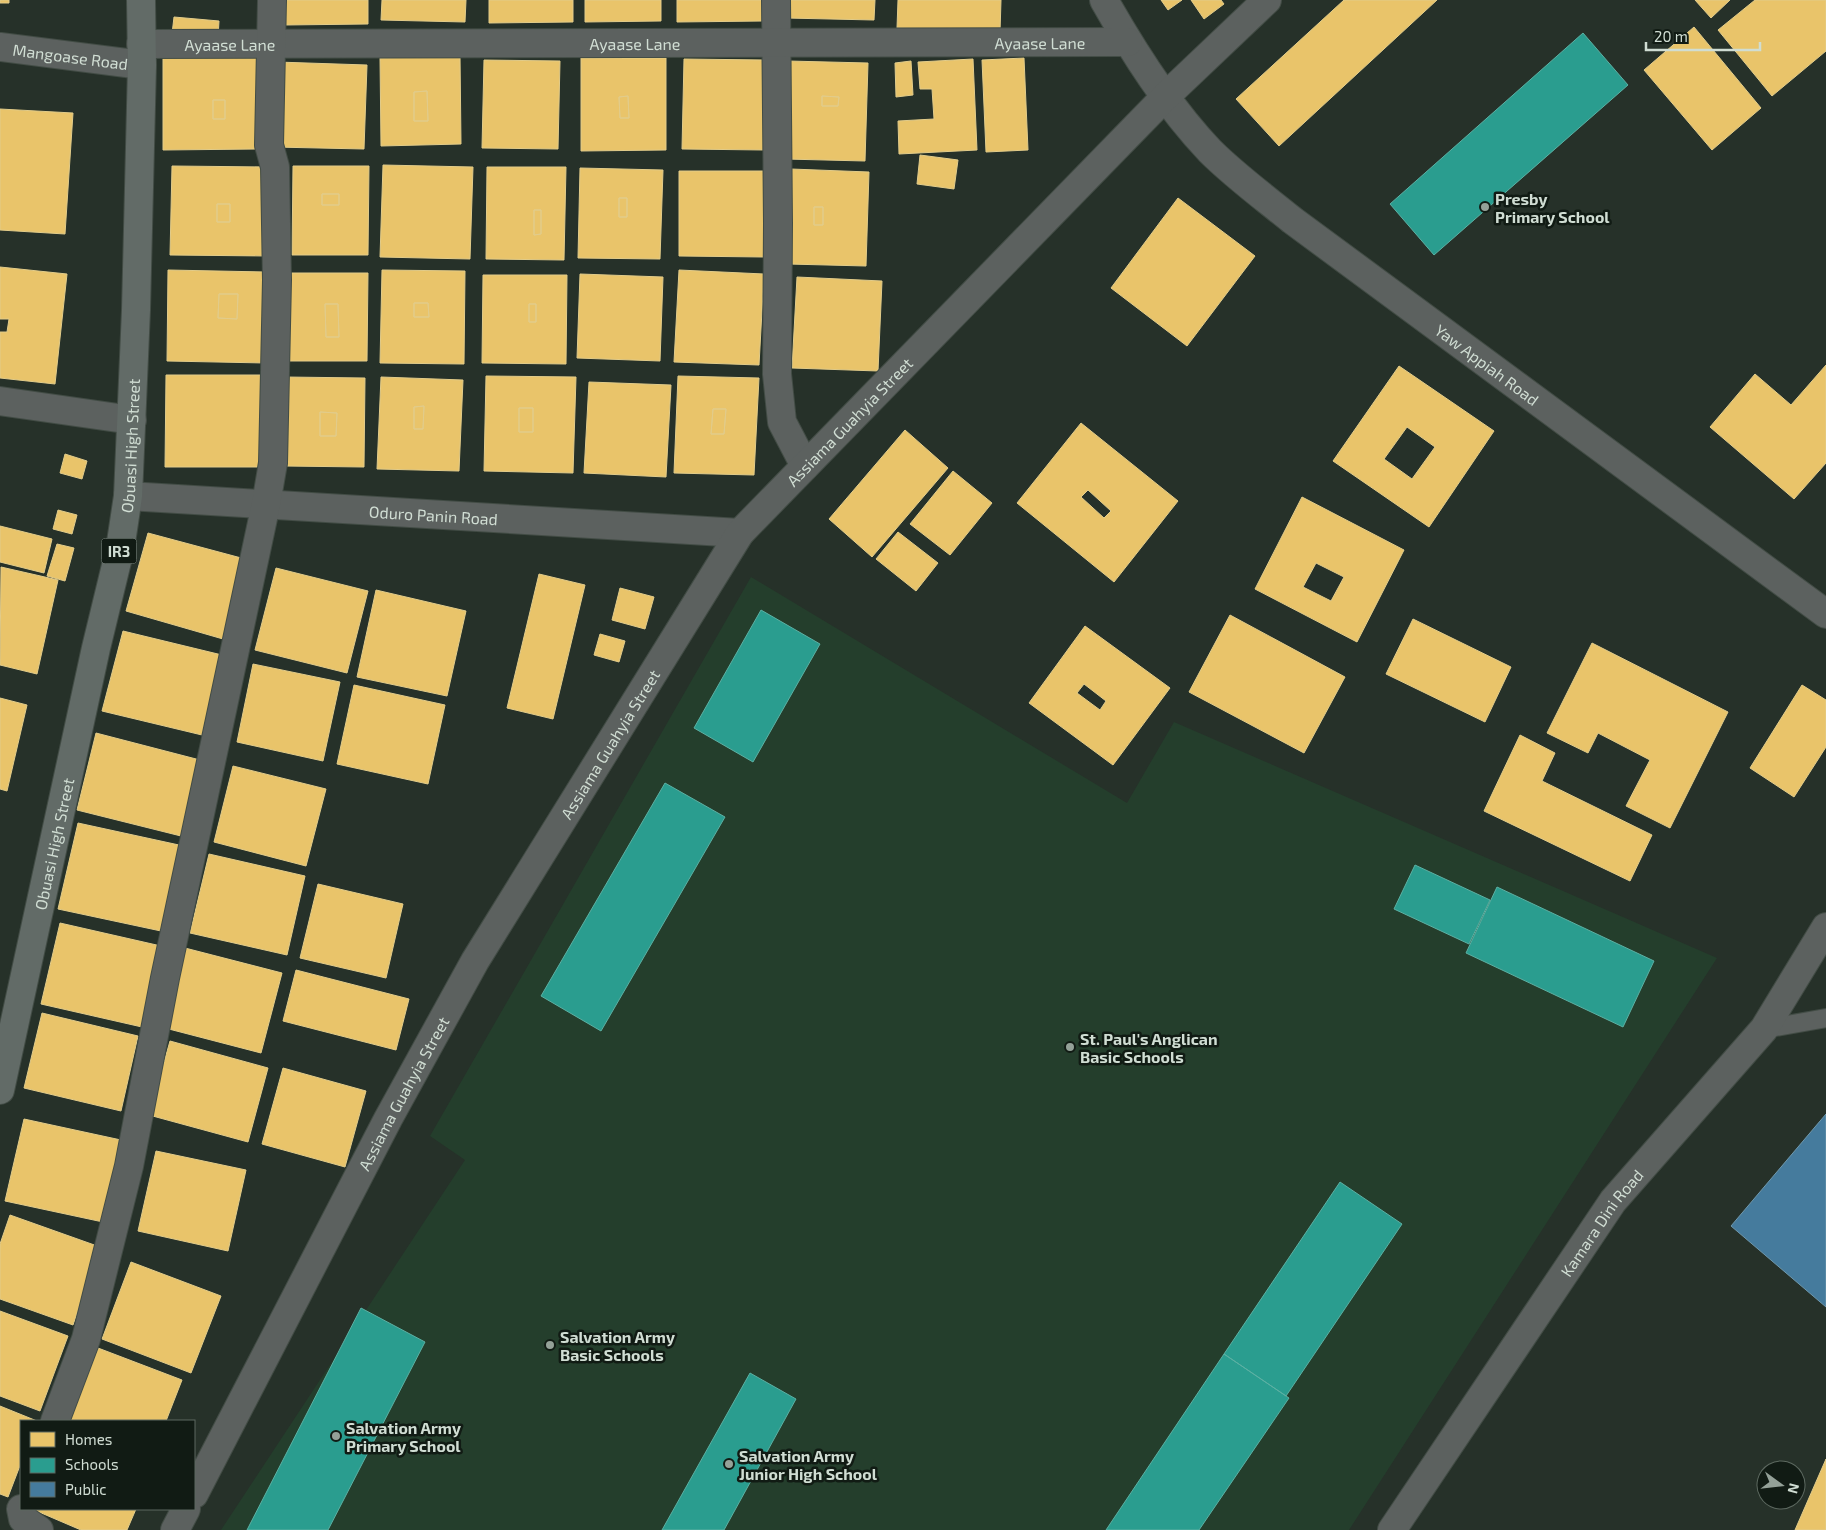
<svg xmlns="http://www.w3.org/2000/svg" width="1826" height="1530" viewBox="0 0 1826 1530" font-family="'Exo 2',sans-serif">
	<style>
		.built { fill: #243e2c }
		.homes { fill: #e9c46a; stroke: #e2cc8a; fill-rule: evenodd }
		.schools { fill: #2a9d8f; stroke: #5cb0a3 }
		.public { fill: #457b9d; stroke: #6f98ad }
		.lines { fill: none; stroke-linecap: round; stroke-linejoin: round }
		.service-casing { stroke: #424c45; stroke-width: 20 }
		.minor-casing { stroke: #424c45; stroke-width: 30 }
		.tertiary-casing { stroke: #424c45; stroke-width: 30 }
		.primary-casing { stroke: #424c45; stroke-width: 30 }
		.service { stroke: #5c615f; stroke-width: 18 }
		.minor { stroke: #5c615f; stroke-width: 28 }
		.tertiary { stroke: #5c615f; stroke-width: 28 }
		.primary { stroke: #626b67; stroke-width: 28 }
		.poi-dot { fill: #94a198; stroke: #111b14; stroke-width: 2 }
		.labels { text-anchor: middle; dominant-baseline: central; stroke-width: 5; stroke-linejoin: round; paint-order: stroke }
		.shield { fill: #111b14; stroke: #97a39a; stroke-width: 1 }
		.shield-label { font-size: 15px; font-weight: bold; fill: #d0ddd3 }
		.street-label { font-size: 16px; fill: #d0ddd3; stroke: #111b14 }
		.poi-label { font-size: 16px; font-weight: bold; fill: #d0ddd3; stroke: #111b14; text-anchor: start }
	</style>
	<rect width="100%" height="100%" fill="#263129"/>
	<!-- built -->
	<path class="built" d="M751,577l376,226 47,-81 543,236 -368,572h-1128l244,-370 -35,-24z"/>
	<!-- homes -->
	<path class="homes" d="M0,0h9v3h-9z
		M285,0h83v24l-83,1z
		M382,0h84l-1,22 -84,-2z
		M489,0h84v22l-84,1z
		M585,0h76v21l-76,1z
		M677,0h86l1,21 -87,1z
		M786,0h89l-1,20 -88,-2z
		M898,0h103l-1,32 -103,-4z
		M1161,0h21l-14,10z
		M1191,0h30l3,4 -20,15z
		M1344,0h93l-158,146 -43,-47z
		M1695,0h35l-19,18z
		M1755,0h71v51l-54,45 -54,-66z
		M174,17l45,4 -1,17 -46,-4z
		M1694,27l67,81 -49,42 -68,-80z
		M163,54h96v95l-96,1zM213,100h12v19h-12z
		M460,56l1,88 -80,2 -1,-88zM427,91l1,30h-14v-29z
		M581,58h85v92l-85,1zM628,96l1,22h-9l-1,-21z
		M1024,58l4,92 -42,2 -4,-92z
		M684,59l82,1 -2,90 -82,-1z
		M973,59l4,91 -78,4 -1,-33 36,-2 -2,-30h-12l-2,-27z
		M484,60l76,1 -2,88 -76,-1z
		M788,61l80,2 -3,98 -80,-2zM822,96l17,1 -1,9h-16z
		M911,61l2,34 -17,2 -1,-34z
		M277,62l90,3 -3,84 -90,-2z
		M427,91l1,30h-14v-29z
		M628,96l1,22h-9l-1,-21z
		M822,96l17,1 -1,9h-16z
		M213,100h12v19h-12z
		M0,109l73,4 -8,121 -65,-4z
		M920,155l38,5 -4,29 -37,-5z
		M383,165l90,2 -3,92 -90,-2z
		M172,166l96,1 -1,89 -97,-1zM217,204h13v18h-13z
		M293,166h76l-1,89h-76zM322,194h17v11h-17z
		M487,167h79l-2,93 -78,-1zM534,210h7v24l-7,1z
		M580,168l83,2 -3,89 -82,-1zM619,198h8v19h-8z
		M791,169l78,3 -3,94 -78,-2zM814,207h9v18h-9z
		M679,171h86l-1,86 -85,-1z
		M322,194h17v11h-17z
		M619,198h8v19h-8z
		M1178,198l77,58 -68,90 -76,-58z
		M217,204h13v18h-13z
		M814,207h9v18h-9z
		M534,210h7v24l-7,1z
		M0,267l67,7 -12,110 -55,-6v-46h7l2,-13h-9z
		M168,270l98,2 -1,91 -98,-2zM219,294h19l-1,25 -19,-1z
		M382,270l83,1 -1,93 -84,-1zM414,303h14l1,14h-15z
		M679,270l85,4 -5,91 -85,-3z
		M289,273h79l-1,88h-78zM325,304h13l1,33h-13z
		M580,274l83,3 -3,84 -83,-3z
		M483,275h84l-1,89 -84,-1zM529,304h7v18h-7z
		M797,277l85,4 -4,90 -86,-3z
		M219,294h19l-1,25 -19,-1z
		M414,303h14l1,14h-15z
		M325,304h13l1,33h-13z
		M529,304h7v18h-7z
		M1826,365v98l-32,36 -84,-72 45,-53 36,31z
		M1399,366l95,65 -65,96 -96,-66zM1407,427l28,20 -23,32 -28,-20z
		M166,375h97v92h-98z
		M486,376l90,1 -3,96 -89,-2zM519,408h14v24h-14z
		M678,376l81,2 -5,97 -80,-2zM713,409h13l-2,25h-13z
		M286,377l79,1 -1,89 -80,-1zM320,412l17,1 -1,23h-16z
		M381,377l82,3 -4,91 -82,-2zM424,406l-1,23h-9v-22z
		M589,382l82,3 -5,92 -82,-4z
		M424,406l-1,23h-9v-22z
		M519,408h14v24h-14z
		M713,409h13l-2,25h-13z
		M320,412l17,1 -1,23h-16z
		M1081,423l97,78 -64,81 -97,-79zM1088,490l23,21 -7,7 -23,-21z
		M905,430l43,38 -76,89 -43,-38z
		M65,454l22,7 -5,18 -22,-6z
		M953,471l39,32 -42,52 -40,-31z
		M1302,497l102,53 -47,92 -102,-53zM1316,563l28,14 -13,24 -28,-14z
		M58,510l19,5 -5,19 -19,-5z
		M0,526l52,13 -8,34 -44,-11z
		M898,532l40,31 -22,28 -40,-32z
		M148,533l97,26 -22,80 -97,-28z
		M57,544l17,4 -9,33 -18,-5z
		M1,567l57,13 -21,94 -37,-9z
		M276,568l92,23 -21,82 -92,-23z
		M539,574l46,11 -32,134 -46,-11z
		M620,588l34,9 -9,32 -33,-9z
		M376,590l90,21 -19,85 -90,-19z
		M1230,615l115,62 -41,76 -115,-61z
		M1413,619l98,48 -26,55 -99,-48z
		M1085,626l85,62 -57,77 -84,-62zM1084,684l22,17 -6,9 -23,-17z
		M123,631l99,24 -20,80 -100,-24z
		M600,634l25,7 -6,21 -25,-7z
		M1592,643l136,69 -58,116 -44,-22 24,-46 -52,-27 -10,20 -41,-20z
		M253,664l87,18 -17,79 -86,-19z
		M354,685l91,20 -17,79 -91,-20z
		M1802,685l24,15v47l-32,50 -44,-29z
		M0,698l27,7 -20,86 -7,-2z
		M96,733l104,27 -19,76 -104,-26z
		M1520,735l35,18 -13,28 110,54 -22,46 -146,-70z
		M233,766l93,23 -20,77 -92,-24z
		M78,823l101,22 -18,86 -103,-22z
		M209,854l96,22 -18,79 -97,-22z
		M318,884l85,20 -17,74 -86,-20z
		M60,923l101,23 -19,81 -101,-23z
		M185,948l97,25 -21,80 -96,-25z
		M296,970l113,29 -13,51 -113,-29z
		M42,1013l96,23 -17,75 -97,-23z
		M170,1041l98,27 -20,74 -99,-27z
		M283,1068l83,23 -21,76 -83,-23z
		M24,1119l97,21 -18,82 -98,-21z
		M156,1151l90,19 -18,81 -90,-20z
		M10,1215l90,32 -27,78 -73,-26v-55z
		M131,1262l90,34 -30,77 -89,-34z
		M0,1311l68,25 -28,75 -40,-15z
		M98,1348l84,32 -16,41h-96z
		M0,1406l37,15h-16v42l-13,34 -8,-3z
		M1826,1459v71h-31z
		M32,1509h104l-9,21h-46z"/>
	<!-- schools -->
	<path class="schools" d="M1583,33l45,52 -194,170 -44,-51z
		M761,610l59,34 -67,118 -59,-34z
		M665,783l60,34 -124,214 -60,-35z
		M1415,865l75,35 -21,44 -75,-35z
		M1497,887l157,74 -31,66 -157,-74z
		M1340,1182l62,42 -116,172 -62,-42z
		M361,1308l64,34 -97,188h-81z
		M1224,1354l65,44 -90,132h-93z
		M750,1373l46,26 -72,131h-62z"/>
	<!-- public -->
	<path class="public" d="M1826,1114v193l-95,-81z"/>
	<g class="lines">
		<defs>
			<path id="service" d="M1764,1029l62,-11"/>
			<g id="minor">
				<path d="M776,0l2,223 -1,151 5,48 23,44"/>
				<path id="s1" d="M1104,0c30,53 64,107 106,151 25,25 55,47 82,69l534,394"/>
				<path id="s2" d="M141,44l987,-2"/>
				<path id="s3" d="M0,47l142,18"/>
				<path d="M0,401l132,19"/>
				<path id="s4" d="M128,496l612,37"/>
				<path d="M55,1421l31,-82 43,-173 36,-188 101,-474 7,-41 4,-183 -2,-113 -6,-22 3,-145"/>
				<path id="s5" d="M194,1494l194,-375 87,-158 265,-428 426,-437 101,-96"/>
				<path d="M21,1509l2,10 16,11"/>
				<path d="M175,1530l11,-21"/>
			</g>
			<g id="tertiary">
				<path id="s6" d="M1392,1530l221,-329 151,-172 62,-102"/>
			</g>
			<g id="primary">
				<path id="s7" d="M0,1090l96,-442 24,-99 8,-53 8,-186 6,-245 -1,-65"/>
			</g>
		</defs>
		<!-- service casing -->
		<use href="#service" class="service-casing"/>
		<!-- minor casing -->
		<use href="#minor" class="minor-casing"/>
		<!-- tertiary casing -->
		<use href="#tertiary" class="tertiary-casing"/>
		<!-- primary casing -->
		<use href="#primary" class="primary-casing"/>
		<!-- service -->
		<use href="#service" class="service"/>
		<!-- minor -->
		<use href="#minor" class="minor"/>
		<!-- tertiary -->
		<use href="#tertiary" class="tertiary"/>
		<!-- primary -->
		<use href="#primary" class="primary"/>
	</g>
	<!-- markers -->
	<g class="poi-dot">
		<circle cx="1485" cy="207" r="5"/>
		<circle cx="1070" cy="1047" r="5"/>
		<circle cx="550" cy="1345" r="5"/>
		<circle cx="336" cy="1436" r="5"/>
		<circle cx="729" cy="1464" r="5"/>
	</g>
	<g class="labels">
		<!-- shield labels -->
		<rect class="shield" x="101.5" y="538.5" width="35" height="25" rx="4"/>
		<g class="shield-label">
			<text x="119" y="551">IR3</text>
		</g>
		<!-- street labels -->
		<g class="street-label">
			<text stroke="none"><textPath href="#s2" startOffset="899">Ayaase Lane</textPath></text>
			<text stroke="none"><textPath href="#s2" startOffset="89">Ayaase Lane</textPath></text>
			<text stroke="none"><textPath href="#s2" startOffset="494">Ayaase Lane</textPath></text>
			<text stroke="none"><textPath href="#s3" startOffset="71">Mangoase Road</textPath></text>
			<text stroke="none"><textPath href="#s1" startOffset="535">Yaw Appiah Road</textPath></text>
			<text stroke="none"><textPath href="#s5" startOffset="1262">Assiama Guahyia Street</textPath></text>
			<text stroke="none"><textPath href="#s7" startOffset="658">Obuasi High Street</textPath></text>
			<text stroke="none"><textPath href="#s4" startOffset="306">Oduro Panin Road</textPath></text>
			<text stroke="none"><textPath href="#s5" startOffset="858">Assiama Guahyia Street</textPath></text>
			<text stroke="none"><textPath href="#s7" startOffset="252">Obuasi High Street</textPath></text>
			<text stroke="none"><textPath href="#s5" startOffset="452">Assiama Guahyia Street</textPath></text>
			<text stroke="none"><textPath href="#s6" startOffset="372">Kamara Dini Road</textPath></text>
		</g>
		<!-- poi labels -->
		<g class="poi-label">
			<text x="1495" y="198">Presby<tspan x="1495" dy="18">Primary School</tspan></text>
			<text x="1080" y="1038">St. Paul's Anglican<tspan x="1080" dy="18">Basic Schools</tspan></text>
			<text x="560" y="1336">Salvation Army<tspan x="560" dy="18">Basic Schools</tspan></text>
			<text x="346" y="1427">Salvation Army<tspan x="346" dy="18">Primary School</tspan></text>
			<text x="739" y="1455">Salvation Army<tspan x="739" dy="18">Junior High School</tspan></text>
		</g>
	</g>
	<!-- legend -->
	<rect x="20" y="1420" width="175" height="90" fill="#111b14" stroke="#5d6960"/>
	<rect x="30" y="1432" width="25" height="15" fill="#e9c46a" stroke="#5d6960"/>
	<text x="65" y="1445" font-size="15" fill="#d0ddd3">Homes</text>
	<rect x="30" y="1458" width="25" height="15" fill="#2a9d8f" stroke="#5d6960"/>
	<text x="65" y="1470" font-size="15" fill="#d0ddd3">Schools</text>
	<rect x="30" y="1482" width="25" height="15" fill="#457b9d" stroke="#5d6960"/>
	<text x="65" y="1495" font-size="15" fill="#d0ddd3">Public</text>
	<!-- north arrow -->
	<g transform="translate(1781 1485) rotate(105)"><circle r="24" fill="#111b14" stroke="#5d6960"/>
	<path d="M0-4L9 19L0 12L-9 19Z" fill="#94a198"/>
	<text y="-8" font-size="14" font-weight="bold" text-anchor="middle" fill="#d0ddd3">N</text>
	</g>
	<!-- scale -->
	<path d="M1646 42v8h114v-8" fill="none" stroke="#d0ddd3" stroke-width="2.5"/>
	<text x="1654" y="42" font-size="15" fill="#d0ddd3" stroke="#111b14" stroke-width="4" paint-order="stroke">20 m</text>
</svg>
